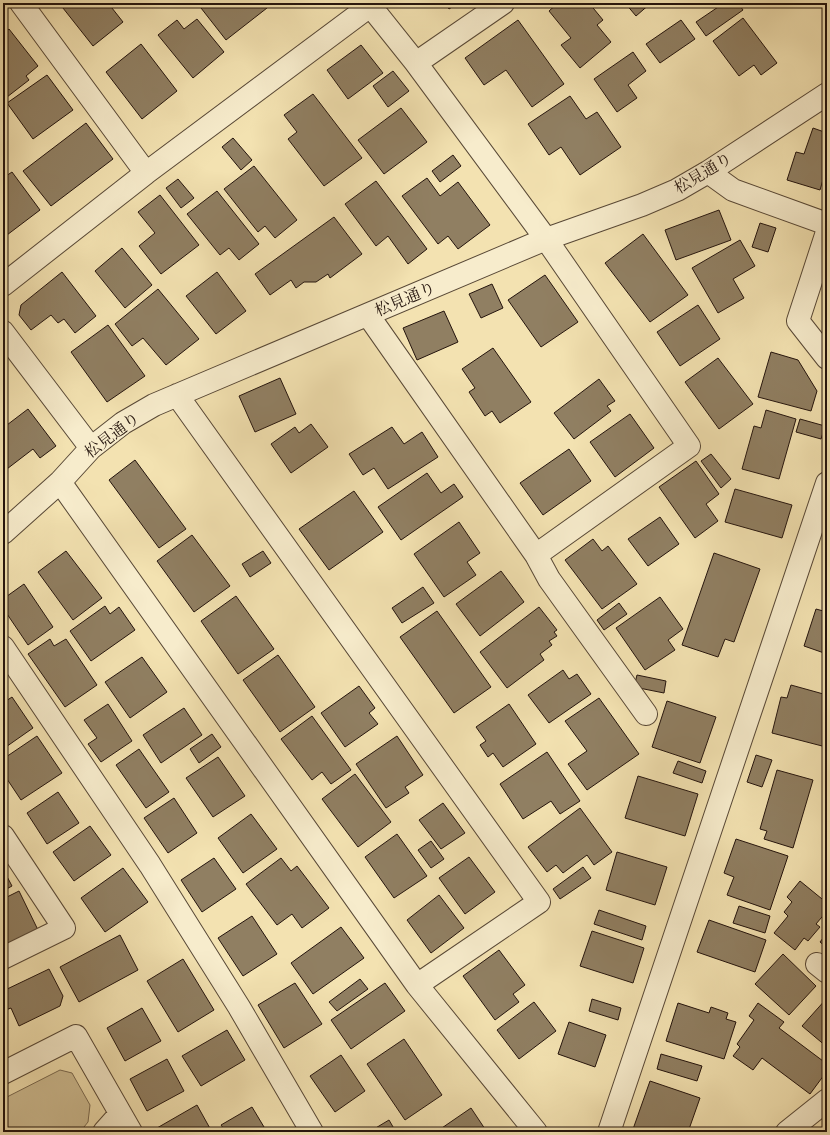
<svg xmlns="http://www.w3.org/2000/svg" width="830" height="1135" viewBox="0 0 830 1135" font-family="'EB Garamond','Noto Serif JP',serif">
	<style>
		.green { fill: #d0bf95; stroke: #7a6a51 }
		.building { fill: #907f62; stroke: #24140d }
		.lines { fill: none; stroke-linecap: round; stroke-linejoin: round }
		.minor-casing { stroke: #584836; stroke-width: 24 }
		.minor { stroke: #f7eccc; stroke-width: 22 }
		.labels { text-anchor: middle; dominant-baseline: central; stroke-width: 3; stroke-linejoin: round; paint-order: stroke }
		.street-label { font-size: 16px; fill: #24140d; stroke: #f7eccc }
	</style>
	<rect width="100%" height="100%" fill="#f3e2b1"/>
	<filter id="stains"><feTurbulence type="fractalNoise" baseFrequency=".005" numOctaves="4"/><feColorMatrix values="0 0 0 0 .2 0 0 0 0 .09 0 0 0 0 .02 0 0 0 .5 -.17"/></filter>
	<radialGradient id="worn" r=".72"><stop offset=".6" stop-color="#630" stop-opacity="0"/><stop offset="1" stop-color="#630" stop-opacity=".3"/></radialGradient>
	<!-- green -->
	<path class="green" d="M60,1070l12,3 18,32 -2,17 -8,10h-77v-33z"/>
	<!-- building -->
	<path class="building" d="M59,3h49l15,19 -30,24z
		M208,3h54l5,5 -41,32 -25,-32z
		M445,3h13l-9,6z
		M558,3h31l14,17 -6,5 14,17 -31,26 -19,-23 10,-7 -22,-27z
		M625,3h26l-15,13z
		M724,3h14l5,7 -37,26 -10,-14z
		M743,18l34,45 -16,12 -7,-10 -15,11 -26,-35z
		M197,19l27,33 -31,26 -35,-43 19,-15 7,9z
		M518,20l46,64 -32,23 -26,-37 -22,15 -19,-27z
		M681,20l14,19 -35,24 -14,-19z
		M9,29l29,37 -12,10 3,4 -22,17 -4,-4v-59z
		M141,44l36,47 -35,28 -36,-47z
		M361,45l22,28 -35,26 -21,-29z
		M633,52l13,19 -18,14 9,13 -20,14 -23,-33z
		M393,71l16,20 -21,16 -15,-21z
		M47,75l26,35 -40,29 -26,-36z
		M313,94l49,64 -38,28 -36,-47 9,-7 -13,-17z
		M570,96l16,23 11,-7 24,35 -41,28 -19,-28 -12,8 -21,-31z
		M401,108l26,34 -43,32 -26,-34z
		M86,123l27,36 -62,47 -28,-35z
		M813,128l14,5v33l-7,24 -33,-10 9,-28 8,2z
		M233,138l19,22 -11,10 -19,-23z
		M453,155l8,11 -21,16 -8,-11z
		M254,166l43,54 -22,18 -10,-12 -7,6 -34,-43z
		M12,172l28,38 -37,28v-60z
		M427,178l13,18 18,-14 32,43 -32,24 -10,-13 -10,8 -36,-48z
		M178,179l16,19 -13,10 -15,-20z
		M376,181l51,68 -19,15 -20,-28 -12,10 -31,-42z
		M217,191l42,53 -20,16 -10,-12 -9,7 -33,-41z
		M160,195l39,50 -38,29 -22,-28 16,-13 -17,-21z
		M719,210l12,30 -55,20 -11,-30z
		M334,217l28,37 -32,24 -2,-4 -12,8h-12l-8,6 -5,-8 -21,15 -15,-21z
		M760,223l16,5 -8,24 -16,-5z
		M643,234l45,61 -38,27 -45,-59z
		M740,240l15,26 -22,13 11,19 -26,15 -26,-45z
		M122,248l30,37 -27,23 -30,-37z
		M62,272l34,44 -21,17 -11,-14 -6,4 -7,-8 -20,15 -12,-15 2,-10z
		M217,272l29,39 -30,23 -30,-38z
		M545,275l33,47 -37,25 -33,-47z
		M492,284l11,24 -22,10 -12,-24z
		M158,289l41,50 -33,26 -23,-27 -11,8 -17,-22z
		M698,305l22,34 -40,27 -23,-34z
		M444,311l14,31 -41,18 -14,-32z
		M108,325l37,51 -38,26 -36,-50z
		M493,348l38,54 -31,21 -8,-12 -7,5 -16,-24 6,-4 -13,-19z
		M771,352l27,8 19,31 -6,20 -53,-14z
		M718,358l35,46 -34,25 -34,-47z
		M280,378l16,36 -41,18 -16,-36z
		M599,379l16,22 -8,5 4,5 -37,28 -20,-26z
		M28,409l28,37 -16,12 -7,-9 -30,23v-44z
		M766,410l30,9 -17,60 -37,-10 12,-43 7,2z
		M630,414l24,34 -39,29 -25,-35z
		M800,419l25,7 -4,13 -25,-7z
		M311,424l17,23 -37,26 -20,-29 24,-17 4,6z
		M392,427l12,17 18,-12 16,25 -50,32 -14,-21 -11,7 -14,-21z
		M569,449l22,32 -48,34 -23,-32z
		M711,454l20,25 -10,9 -20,-27z
		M135,460l51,69 -27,19 -50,-68z
		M696,461l23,33 -13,10 12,17 -23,17 -36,-51z
		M427,473l14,20 13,-9 9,13 -62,43 -23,-33z
		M735,489l57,16 -10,33 -57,-16z
		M354,491l29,41 -54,38 -30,-41z
		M660,517l19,27 -31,22 -20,-27z
		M459,522l21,31 -13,9 9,13 -32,22 -30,-43z
		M192,535l38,51 -36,26 -37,-51z
		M593,539l9,12 6,-5 29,38 -35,25 -37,-49z
		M66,551l36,47 -29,22 -35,-48z
		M263,551l8,12 -21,14 -8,-13z
		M714,553l46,16 -26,73 -9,-3 -7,18 -36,-12z
		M501,571l23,31 -44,34 -24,-32z
		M24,584l29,43 -25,18 -25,-37v-9z
		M423,587l11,16 -32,20 -10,-15z
		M236,596l38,53 -36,25 -37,-53z
		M660,597l23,32 -15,11 7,10 -30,20 -29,-42z
		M619,603l8,11 -23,16 -7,-10z
		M105,606l5,8 9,-7 16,23 -44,31 -21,-30z
		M539,607l18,23 -3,2 3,4 -8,5 3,4 -12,9 4,6 -37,28 -27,-36z
		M816,609l11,3v42l-23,-8z
		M437,611l54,76 -37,26 -54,-76z
		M50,639l4,7 12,-7 31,46 -32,22 -37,-53z
		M278,655l37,52 -35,25 -37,-52z
		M142,657l25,35 -37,26 -25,-36z
		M563,670l6,9 8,-5 14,20 -42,29 -21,-28z
		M637,675l29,6 -2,12 -30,-6z
		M791,685l36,10 -1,52 -54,-14 9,-36 6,1z
		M359,686l16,22 -6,5 9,11 -33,23 -24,-34z
		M12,697l21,31 -30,21v-46z
		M599,698l40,56 -52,36 -19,-26 19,-13 -22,-30z
		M667,701l49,16 -16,46 -48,-16z
		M108,704l24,37 -31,21 -13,-18 9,-6 -13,-18z
		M509,704l27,40 -33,23 -10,-14 -5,4 -8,-12 6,-4 -10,-14z
		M184,708l18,27 -41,28 -18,-28z
		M312,716l39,54 -20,14 -9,-12 -10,8 -31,-41z
		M212,734l9,13 -22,16 -9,-14z
		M37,736l25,37 -41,27 -18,-27v-14z
		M397,736l26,39 -18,12 4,6 -23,15 -30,-44z
		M139,749l30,43 -23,16 -30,-43z
		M547,752l33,49 -20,13 -9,-13 -28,18 -23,-35z
		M756,755l16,5 -10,27 -15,-5z
		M218,757l27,39 -32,21 -27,-39z
		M678,761l28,10 -4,12 -29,-10z
		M777,770l36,10 -20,68 -29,-9 3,-8 -7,-2z
		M355,774l36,48 -33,25 -36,-48z
		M638,776l60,18 -13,42 -60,-18z
		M58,792l21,31 -32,21 -20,-31z
		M174,798l23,35 -29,20 -24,-35z
		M443,803l22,30 -24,16 -22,-29z
		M580,808l32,44 -18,13 -7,-10 -24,18 -7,-8 -9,7 -19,-25z
		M251,814l26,35 -34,24 -25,-35z
		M90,826l21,29 -37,26 -21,-29z
		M397,834l30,42 -33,22 -29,-41z
		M736,839l52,17 -18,54 -43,-15 7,-18 -10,-4z
		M431,841l13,18 -13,9 -13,-18z
		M617,852l50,15 -12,38 -49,-15z
		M469,857l26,35 -30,22 -26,-36z
		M214,858l22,31 -34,23 -21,-32z
		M281,858l10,13 6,-5 32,42 -27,20 -10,-14 -15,11 -31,-41z
		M583,867l8,11 -31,21 -7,-10z
		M123,868l25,34 -43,30 -24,-34z
		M3,869l9,17 -9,5z
		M800,881l27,22v8l-11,13 4,3 -12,14 -4,-3 -9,12 -21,-17 14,-17 -4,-4 8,-10 -5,-5z
		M19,891l19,39 -35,18v-49z
		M439,895l25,33 -33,25 -24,-33z
		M739,906l31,10 -5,17 -32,-10z
		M599,910l47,16 -4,14 -48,-16z
		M252,916l25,38 -34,22 -25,-38z
		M709,920l57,20 -11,32 -58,-20z
		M341,927l23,31 -51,36 -22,-31z
		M592,931l52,17 -11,35 -53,-17z
		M827,933v15l-7,-6z
		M120,935l18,35 -59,32 -19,-35z
		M499,950l26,35 -12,9 6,8 -24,18 -32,-44z
		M783,954l33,32 -27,29 -34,-31z
		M183,959l31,51 -36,22 -31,-51z
		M49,969l14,27 -3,10 -41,20 -8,-18 -8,3v-20z
		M360,979l8,10 -31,22 -8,-9z
		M295,983l27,41 -38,24 -26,-43z
		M385,983l20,28 -54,38 -20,-29z
		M827,998v49l-25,-21z
		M592,999l29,9 -3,12 -29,-9z
		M534,1002l22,29 -37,28 -22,-29z
		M678,1003l31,10 2,-6 17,6 -2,6 10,3 -12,37 -58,-18z
		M758,1003l26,19 -5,6 48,36v7l-17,23 -48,-36 -9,12 -20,-14 7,-9 -3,-3 17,-24 -5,-4z
		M142,1008l19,33 -36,20 -18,-33z
		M569,1022l37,13 -11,32 -37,-13z
		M227,1030l18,30 -44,26 -19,-30z
		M404,1039l38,56 -37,25 -38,-56z
		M661,1054l41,12 -5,15 -40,-12z
		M341,1055l24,36 -30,21 -25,-36z
		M167,1059l17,32 -37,20 -17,-32z
		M650,1081l50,17 -12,34h-56z
		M197,1105l15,27h-52l-3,-4z
		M252,1107l15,25h-41l-5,-7z
		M471,1108l16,24h-51z
		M389,1120l7,12h-27z"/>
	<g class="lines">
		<defs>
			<path id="minor" d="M21,3l125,170
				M368,3l48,60 130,176 143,207 -153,109 -168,-240
				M416,63l87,-60
				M708,172l25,18 94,34
				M827,232l-29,89 29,37
				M3,285l143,-112 224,-167
				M3,332l88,116
				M177,395l362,507 -122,83
				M60,482l357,503 119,147
				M3,533l57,-51 31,-34 32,-25 31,-18 392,-166 96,-34 35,-15 31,-18 119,-78
				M536,555l13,24 97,135
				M3,647l147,218 89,142 73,125
				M3,836l61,92 -61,30
				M817,964l10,8
				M3,1073l73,-37 55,96
				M104,1132l16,-18
				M609,1132l218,-649
				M787,1132l40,-32"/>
		</defs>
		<!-- minor casing -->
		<use href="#minor" class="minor-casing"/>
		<!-- minor -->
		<use href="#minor" class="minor"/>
	</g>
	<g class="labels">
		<!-- street labels -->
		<g class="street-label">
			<text transform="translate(703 173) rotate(-31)">松見通り</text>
			<text transform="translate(405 299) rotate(-23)">松見通り</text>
			<text transform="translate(112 435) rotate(-37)">松見通り</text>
		</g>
	</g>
	<!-- margin -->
	<rect width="830" height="1135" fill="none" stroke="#f3e2b1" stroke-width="16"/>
	<rect x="4" y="4" width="822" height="1127" fill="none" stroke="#24140d" stroke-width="2"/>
	<rect x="8" y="8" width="814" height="1119" fill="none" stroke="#24140d"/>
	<rect width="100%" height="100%" filter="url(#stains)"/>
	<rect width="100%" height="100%" fill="url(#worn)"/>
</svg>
